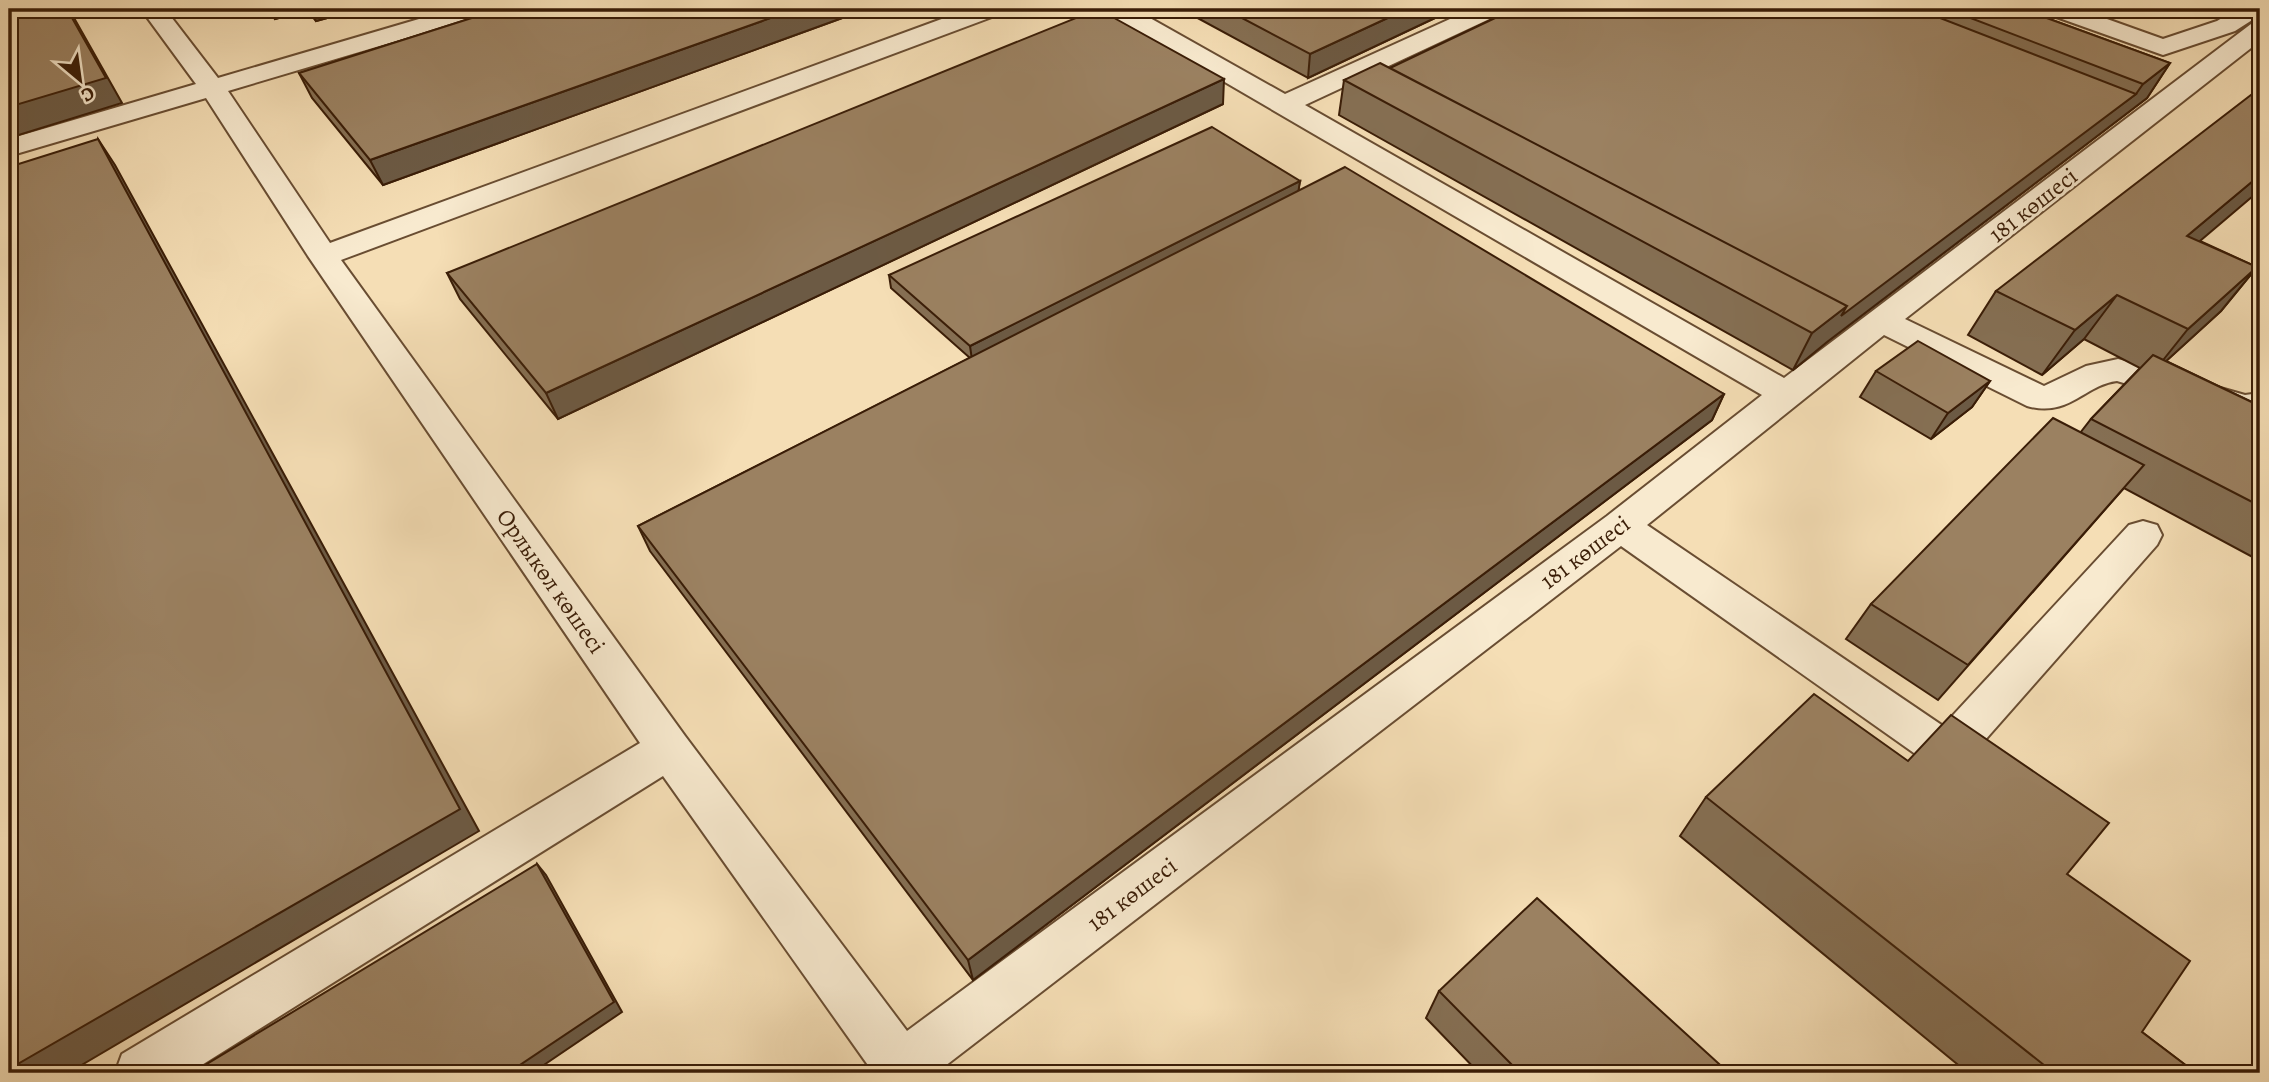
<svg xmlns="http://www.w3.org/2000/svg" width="2269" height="1082" viewBox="0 0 2269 1082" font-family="Alegreya,serif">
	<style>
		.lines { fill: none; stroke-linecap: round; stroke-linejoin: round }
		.minor-casing { stroke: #694d32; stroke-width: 4 }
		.minor { fill: #f8eacf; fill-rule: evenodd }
		.wall { fill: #856f53; stroke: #3a1d07; stroke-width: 2 }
		.shaded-wall { fill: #6c5a44; stroke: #3a1d07; stroke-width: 2 }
		.building { fill: #9b8161; stroke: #3a1d07; stroke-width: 2 }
		.labels { text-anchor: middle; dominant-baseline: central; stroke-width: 6; stroke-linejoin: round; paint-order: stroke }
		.street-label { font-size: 24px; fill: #3a1d07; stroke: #f8eacf }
	</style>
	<rect width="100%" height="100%" fill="#f5deb5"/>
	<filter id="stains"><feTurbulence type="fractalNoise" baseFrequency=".00286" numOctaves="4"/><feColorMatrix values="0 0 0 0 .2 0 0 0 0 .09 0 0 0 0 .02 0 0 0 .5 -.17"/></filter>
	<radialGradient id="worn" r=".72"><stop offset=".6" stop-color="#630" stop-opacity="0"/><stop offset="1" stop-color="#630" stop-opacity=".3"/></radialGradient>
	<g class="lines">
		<defs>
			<path id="minor" d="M141,9h24l53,69 235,-69h37l-3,5 -259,77 102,152 639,-234h34l-3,5 -659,246 344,476 222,295 700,-515 155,-121 -654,-381 -3,-5h29l151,85 187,-85h31l-3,5 -195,91 479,273 467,-354 9,-2v19l-355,278 139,67 42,-20 32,-7 127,36 15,-2v24l-15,2 -128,-38c-33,4 -48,37 -90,25l-143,-71 -237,190 296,201 186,-201 14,-4 14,4 5,10 -5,10 -194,220 -16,6 -16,-6 -310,-219 -685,527h-68l2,-5 -207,-292 -474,297h-74l7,-19 518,-311 -332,-487 -102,-158 -197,58v-17l187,-55z
				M2045,9h34l84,30 54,-18 20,-12h23v6l-25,16 -72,24 -115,-41z"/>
		</defs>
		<!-- minor casing -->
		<use href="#minor" class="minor-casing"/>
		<!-- minor -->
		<use href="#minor" class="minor"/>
	</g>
	<!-- wall -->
	<path class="wall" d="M267,9h93l-44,12 -9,-11 -32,9z
		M500,9h367l-484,176 -71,-87 -13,-25z
		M1181,9h273l-146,69z
		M1514,9h508l148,54 -23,35 -320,244 -34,28 -454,-255 5,-35 46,-12z
		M1223,104l-665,315 -98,-120 -13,-26z
		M1300,181l-2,10 426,203 -12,26 -739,560 -323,-429 -12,-25 332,-168 -79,-70 -2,-13z
		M2200,241l57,26 -36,44 -55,50 94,45v155l-136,-73 -186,212 -92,-61 25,-35 209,-171 11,-14 49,-51 -56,-29 -42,36 -74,-40 28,-44z
		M1876,371l114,10 -18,26 -41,32 -71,-42z
		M2260,637v8l-4,-2z
		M1706,797l361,77 75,158 54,41h-228l-288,-237z
		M1439,991l290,82h-250l-53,-55z"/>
	<!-- shaded-wall -->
	<path class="shaded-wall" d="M67,9h2l53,94 -113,35v-31z
		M269,9h38v1l-32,9z
		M310,9h50l-44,12z
		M796,9h71l-484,176 -13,-25z
		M1407,9h47l-146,69 2,-24z
		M2170,63l-23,35 -320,244 -34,28 19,-37 35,-27 289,-212 7,-10z
		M1224,79l-1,25 -665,315 -12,-26z
		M98,139l17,26 364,666 -411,242h-59z
		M2260,175v15l-106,90 33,-44z
		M1300,181l-2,13 -326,166 -2,-14z
		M2257,267l-36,44 -69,63 36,-45z
		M2117,295l-33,44 -42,36 33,-45z
		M1990,381l-18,26 -41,32 17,-26z
		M1724,394l-12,26 -739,560 -5,-20z
		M537,864l9,11 76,137 -90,61h-24z"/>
	<!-- building -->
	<path class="building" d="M9,9h58l39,69 -97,29z
		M500,9h296l-426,151 -71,-87z
		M1098,9l126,70 -678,314 -99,-120z
		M1225,9h182l-97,45z
		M1514,9h403l219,85 -295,222 6,-10 -457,-238z
		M1947,9h75l148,54 -27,21z
		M1380,63l467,243 -35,27 -468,-253z
		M2260,88v87l-73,61 70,31 -69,62 -71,-34 -42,35 -79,-39z
		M1212,127l88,54 -330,165 -81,-71z
		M98,139l362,670 -451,260v-902z
		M1345,167l379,227 -756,566 -330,-434z
		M1918,341l72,40 -42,32 -72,-42z
		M2153,355l107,51v100l-169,-87z
		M2053,418l91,47 -176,200 -97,-61z
		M1814,694l94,67 43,-46 158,108 -42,51 123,87 -48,71 54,41h-142l-348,-276z
		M537,864l77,138 -106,71h-316z
		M1537,898l192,175h-209l-81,-82z"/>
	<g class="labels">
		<!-- street labels -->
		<g class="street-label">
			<text transform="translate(2033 205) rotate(-38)">181 көшесі</text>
			<text transform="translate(1585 552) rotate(-37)">181 көшесі</text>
			<text transform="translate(551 581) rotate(55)">Орлыкөл көшесі</text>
			<text transform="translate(1132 894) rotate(-37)">181 көшесі</text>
		</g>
	</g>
	<!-- margin -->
	<rect width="2269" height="1082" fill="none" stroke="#f5deb5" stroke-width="35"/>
	<rect x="10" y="10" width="2248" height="1061" fill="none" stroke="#3a1d07" stroke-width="3.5"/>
	<rect x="18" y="18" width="2234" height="1047" fill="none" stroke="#3a1d07" stroke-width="2"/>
	<!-- north arrow -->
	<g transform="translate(80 80) rotate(151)" stroke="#f8eacf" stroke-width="5" paint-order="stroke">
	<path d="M0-5L12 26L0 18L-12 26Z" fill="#3a1d07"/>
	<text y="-10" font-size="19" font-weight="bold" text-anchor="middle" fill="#3a1d07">С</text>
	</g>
	<rect width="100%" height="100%" filter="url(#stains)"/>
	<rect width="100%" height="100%" fill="url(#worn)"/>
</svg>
